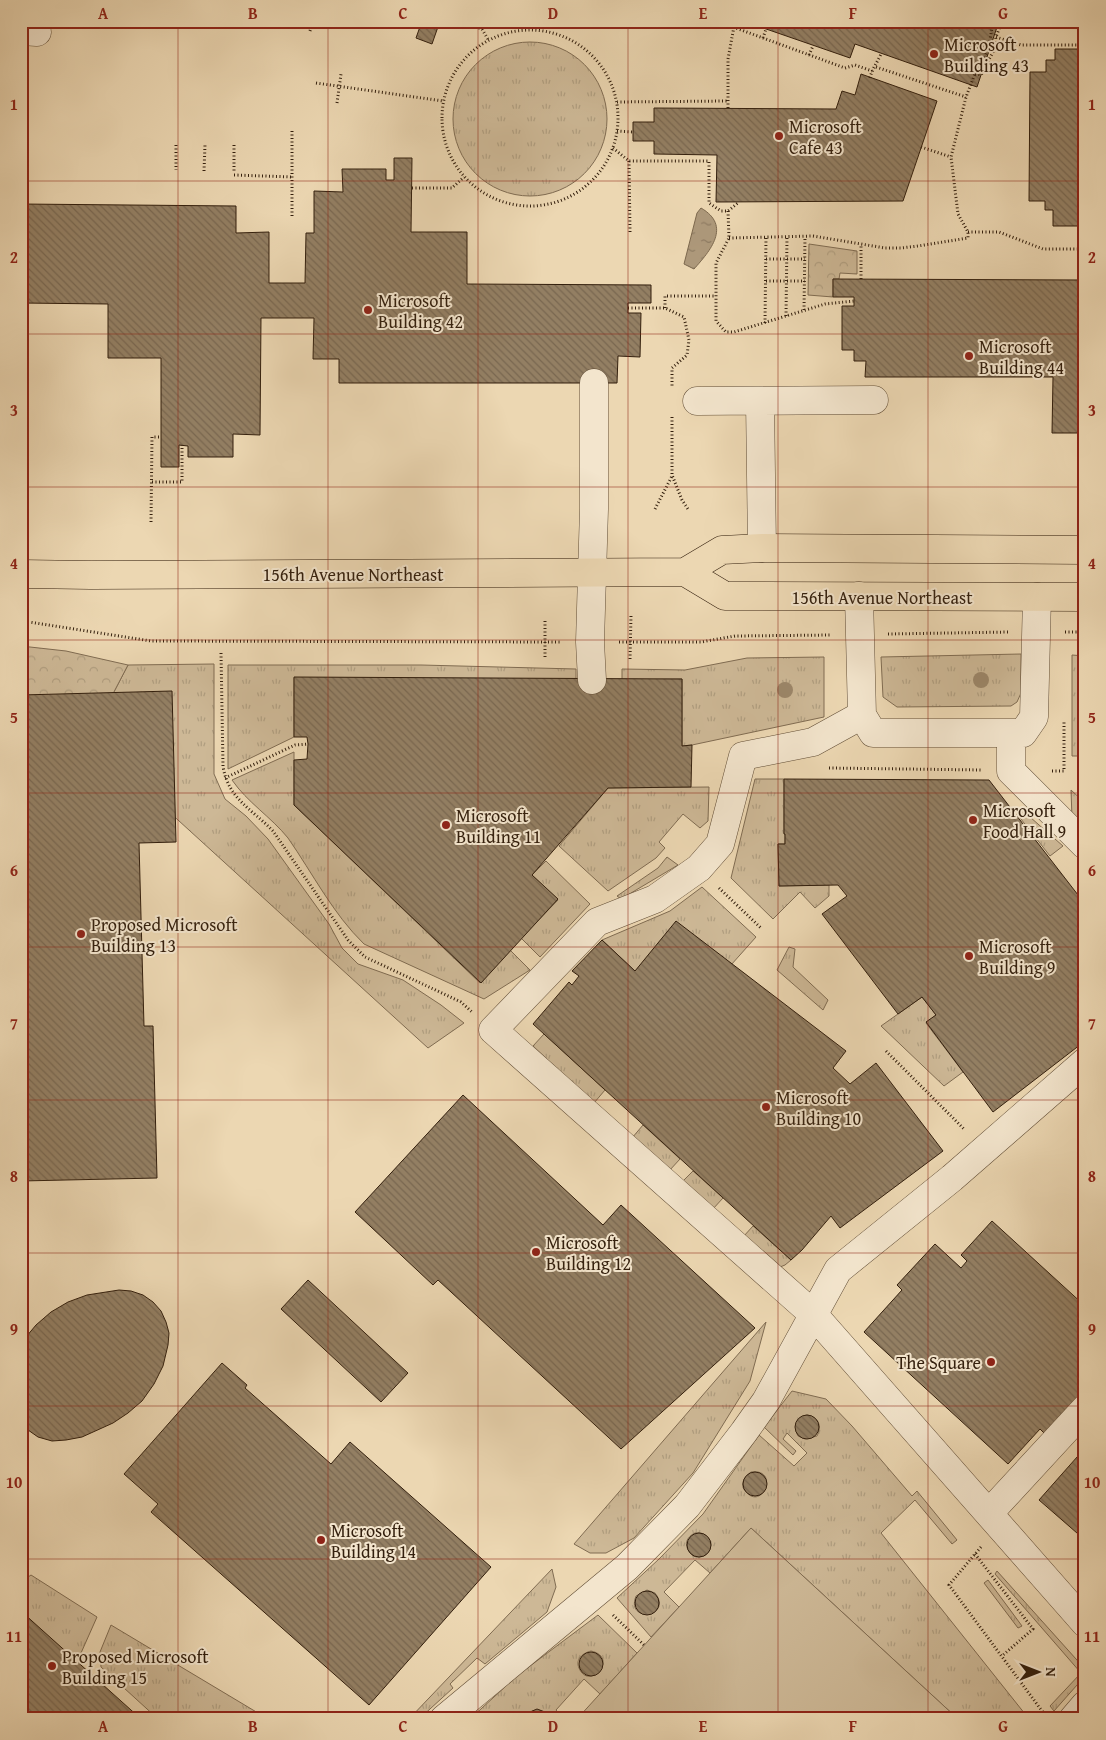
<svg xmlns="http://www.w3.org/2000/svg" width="1106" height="1740" viewBox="0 0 1106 1740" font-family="'Gentium Book Plus',serif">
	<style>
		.grass { fill: url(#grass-tufts); stroke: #806c52; fill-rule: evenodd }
		.forest { fill: url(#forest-crowns); stroke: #806c52 }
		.garden { fill: #cdb896; stroke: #806c52 }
		.water { fill: url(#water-ripples); stroke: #7c684e }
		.building { fill: url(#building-back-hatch); stroke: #331f0d }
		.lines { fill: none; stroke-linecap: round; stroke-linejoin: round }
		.minor-casing { stroke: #614d36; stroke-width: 29 }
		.major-casing { stroke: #331f0d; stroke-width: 29 }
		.path { stroke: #331f0d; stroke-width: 3; stroke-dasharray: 1 2.5; stroke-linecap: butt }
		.minor { stroke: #f3e5cd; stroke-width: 28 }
		.major { stroke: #ecd7b2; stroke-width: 28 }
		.tree { fill: #9c876a }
		.grid { fill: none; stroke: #8f2418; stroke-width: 1; stroke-opacity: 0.55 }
		.poi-dot { fill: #8f2418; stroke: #f3e5cd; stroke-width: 2 }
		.labels { text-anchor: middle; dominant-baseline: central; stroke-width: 4; stroke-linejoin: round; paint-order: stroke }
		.poi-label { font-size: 18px; fill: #331f0d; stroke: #f3e5cd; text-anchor: start }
		.street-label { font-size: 18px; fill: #331f0d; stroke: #f3e5cd }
		.neatline { fill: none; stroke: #8f2418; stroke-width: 2 }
		.grid-label { font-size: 16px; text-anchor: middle; font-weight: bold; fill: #8f2418 }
	</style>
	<defs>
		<pattern id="grass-tufts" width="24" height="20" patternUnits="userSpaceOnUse" patternTransform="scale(1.25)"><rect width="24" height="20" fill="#cdb896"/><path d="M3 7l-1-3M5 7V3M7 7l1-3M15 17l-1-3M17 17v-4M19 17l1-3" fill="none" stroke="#b09e80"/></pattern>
		<pattern id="forest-crowns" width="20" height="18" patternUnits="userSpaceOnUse" patternTransform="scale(1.25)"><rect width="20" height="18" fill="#cdb896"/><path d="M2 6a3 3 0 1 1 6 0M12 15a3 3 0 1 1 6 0" fill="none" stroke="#b09e80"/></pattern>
		<pattern id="water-ripples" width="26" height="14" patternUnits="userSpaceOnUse" patternTransform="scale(1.25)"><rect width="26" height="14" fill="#ad987a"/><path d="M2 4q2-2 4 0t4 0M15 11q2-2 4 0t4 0" fill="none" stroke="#8d7b62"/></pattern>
		<pattern id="building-back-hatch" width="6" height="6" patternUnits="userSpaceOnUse" patternTransform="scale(1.25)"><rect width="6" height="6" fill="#937f63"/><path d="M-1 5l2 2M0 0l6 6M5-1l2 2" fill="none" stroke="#796750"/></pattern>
	</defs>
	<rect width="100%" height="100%" fill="#ecd7b2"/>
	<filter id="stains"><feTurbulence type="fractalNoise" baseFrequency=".004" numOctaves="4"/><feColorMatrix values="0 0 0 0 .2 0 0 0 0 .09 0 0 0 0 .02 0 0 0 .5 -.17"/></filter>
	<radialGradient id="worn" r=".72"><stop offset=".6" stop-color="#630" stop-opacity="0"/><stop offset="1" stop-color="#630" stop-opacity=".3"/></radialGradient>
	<!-- grass -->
	<path class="grass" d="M453 119a77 77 0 1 1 154 0a77 77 0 1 1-154 0Z
		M1021,654v39l-4,9 -6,4 -114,1 -14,-10 -2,-40z
		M1072,655l13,1v100h-13z
		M824,657v60l-132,28 -10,1v-67l-60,1v-11l63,1 62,-12z
		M214,664v110l11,25 21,17 22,23 61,85 13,24 16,16 45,16 38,25 23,18 -36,25 -261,-238 -62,-101 23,-44z
		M228,665h193l155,4v10l-282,-1v59l-66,32z
		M294,752v53l186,178 30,-33 20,20 -46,29 -120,-55c-31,-30 -51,-70 -76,-106 -17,-21 -41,-36 -56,-58z
		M755,779h29v54l1,1v10h-7l1,42 50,-1v11l-14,12 -15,-16 -27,27 -42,-41z
		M709,787l-1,34 -8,7 -17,-14 -24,28 6,6 -9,10 -48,33 -49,-45 49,-58z
		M1071,790l14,13v26l-13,-11z
		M1022,810l41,36 -13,10 -33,-42z
		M667,857l11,8 -57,34 -4,-3 41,-28z
		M546,861l44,43 -50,53 -19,-19 37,-38 -26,-25z
		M702,887l54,50 -25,28 -96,6 -33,-31 68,-29z
		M789,947l6,2 -2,18 35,33 -5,10 -46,-40z
		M922,997l14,18 -10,8 37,49 -19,14 -63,-60z
		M544,1034l61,56 -11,13 -61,-57z
		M643,1125l37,34 -11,12 -37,-33z
		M693,1171l30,27 -11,12 -30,-28z
		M753,1226l38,34 -6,5 -5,2 -37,-30z
		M766,1322l-16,59 -57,92 -59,65 -28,15h-16l-16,-9z
		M792,1391l34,8 26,27 60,70 5,-5 40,49 -5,4 -37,-44 -34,33 148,186h-71l-207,-191 -41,45 -15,-13 -31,32 15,15 -28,30 -34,-39 42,-39 44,-45 56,-79 35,31 13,-13 -20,-20 -4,6 13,12 -3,4 -29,-28zM807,1415c12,2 15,11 10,21l-12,3 -7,-3c-5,-10 -2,-19 9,-21zM751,1472c29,-4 12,39 -5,20 -7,-7 -2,-15 5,-20zM695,1533c22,-3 20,30 -2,23 -9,-8 -9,-18 2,-23zM647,1590l8,3c19,24 -30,31 -19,3z
		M552,1569l4,18 -9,25 -62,52 -8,-6 -27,26 3,4 -34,31h-10z
		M997,1571l88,98v7l-31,35 -4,-5 31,-33 -86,-99z
		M31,1575l66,42 -16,36 -60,65v-136z
		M988,1580l34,46 -4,2 -34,-45z
		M598,1615l39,38 -37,41 -16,-15 -28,31 8,9h-15c-6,-12 -18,-12 -24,0h-55l48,-44zM591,1651c29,6 -2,41 -12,17 -4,-9 4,-15 12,-17z
		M111,1625l157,94h-110l-57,-52 -1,-15z"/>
	<!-- forest -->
	<path class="forest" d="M809,244l48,7v23l-17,-1 -1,6h-6v18l-25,-2z
		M21,646l45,5 62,14 -23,44 -84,6z"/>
	<!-- garden -->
	<path class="garden" d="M751,1528l207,191h-381z"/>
	<!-- water -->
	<path class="water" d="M701,208c31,18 9,43 -7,61l-10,-5 13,-51z"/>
	<!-- building -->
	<path class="building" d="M422,21h18l-8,23 -16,-6z
		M743,21h256l-22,66 -122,-43 -5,14z
		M1055,49h30v177h-32v-16h-8v-9h-16l1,-129h16v-12h9z
		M861,74l76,27 -34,100 -187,1 1,-47 -63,-1v-13h-21v-19h21v-14l182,1 6,-18 13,4z
		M394,158h18l-1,74h56v52l184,1v18h-23v10h13l-1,44 -22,-1 -1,27h-278v-24h-26l1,-41h-53l-1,117 -27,-1v23h-45v-11l-9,-1v22h-18v-109h-53v-54l-87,-1v-99l215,2v27l33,-1v51h36l1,-50h8v-42l29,1 -1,-23h44v11h8z
		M833,279l252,1v153h-33l1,-56h-188l1,-16h-12v-11h-12v-44h12v-9h-21z
		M294,677l388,2v67l10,-1 -1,42 -83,1 -76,87 26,24 -77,84 -187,-178v-45l13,-1 1,-15 -1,-7h-13z
		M172,691l4,151 -37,1 5,183h9l4,152 -136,3v-486z
		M784,779l205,1 96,124v117l-3,2 3,3v15l-92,71 -67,-90 10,-7 -14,-18 -24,17 -76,-100 25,-18 -9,-11 -59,1 -1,-42h7v-10h-1z
		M676,921l170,130 -13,17 17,16 26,-21 67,88 -103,77 -9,-12 -29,34 -11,10 -258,-236 36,-42 3,3 7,-9 -7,-5 30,-31 33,31z
		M463,1095l140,130 18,-20 134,123 -134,121 -183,-169 -5,5 -78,-73z
		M992,1221l93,85v86l-39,43 -6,-6 -32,35 -144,-132 38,-42 -5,-5 38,-41 26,24 6,-7 -6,-6z
		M308,1280l100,93 -27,29 -100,-93z
		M119,1290l12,1 12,4 10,7 8,9 5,11 3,11 -1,12 -5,21 -9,18 -12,17 -14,12 -15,10 -31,14 -16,3 -14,1 -14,-4 -17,-12v-82l15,-18 15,-13 17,-10 19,-7z
		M222,1363l25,22 -2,3 86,76 19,-22 141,125 -122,138 -218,-193 7,-8 -34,-30z
		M795 1427a12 12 0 1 1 24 0a12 12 0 1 1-24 0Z
		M1085,1448v92l-46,-40z
		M743 1484a12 12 0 1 1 24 0a12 12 0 1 1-24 0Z
		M687 1545a12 12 0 1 1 24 0a12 12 0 1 1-24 0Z
		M635 1603a12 12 0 1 1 24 0a12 12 0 1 1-24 0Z
		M21,1612h1l119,107h-120z
		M579 1664a12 12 0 1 1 24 0a12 12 0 1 1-24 0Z
		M537,1709l8,3 4,7h-24l5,-7z"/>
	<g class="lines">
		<defs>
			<path id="minor" d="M21,31l16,1
				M697,401l177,-1
				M760,401l2,147
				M859,596l3,119 11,18h150l11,-16 3,-120
				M592,680l-2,-38 4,-133v-126
				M862,715l-49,27 -70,14 -23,88 -21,24 -44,31 -58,23 -104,108 320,284 272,309
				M1011,733v38l74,74
				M989,1513l96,-104
				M444,1719l183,-152 60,-61 57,-74 22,-31 72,-131 114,-92 133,-116
				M1073,1719l12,-14"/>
			<path id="major" d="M685,572l40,24 360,1
				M21,574l70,1 594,-3 37,-22 40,-2 323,2"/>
		</defs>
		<!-- minor casing -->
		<use href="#minor" class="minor-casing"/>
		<!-- major casing -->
		<use href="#major" class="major-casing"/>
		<!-- path -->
		<path class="path" d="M459,21l23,8 7,12
			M730,21l3,6 112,41 10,-3 17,6
			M442 118a88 88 0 1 1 176 0a88 88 0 1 1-176 0Z
			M310,31l3,-10
			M996,37l25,8h59
			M763,38l3,-9
			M809,55l4,-9
			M876,67l90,30
			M975,74l6,1 13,-25 2,-13 6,-16
			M870,78c2,-9 7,-15 11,-24
			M316,83l127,18
			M617,102l111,-1
			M337,103l4,-29
			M728,108v-49l7,-38
			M292,131v86
			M617,131l16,1
			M176,145v25
			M234,145v26
			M921,147l30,10
			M613,148l16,13h80v42l12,8h7l11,-9
			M629,161l1,71
			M204,171l1,-26
			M234,175l58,2
			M412,188h40l12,-11
			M728,211l1,27 -13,25v58l10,11h8l91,-28 29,-3
			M968,232h31l44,17h42
			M729,238l84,-2 72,12h16l17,-2 50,-8v-6l-10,-18 -7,-57 15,-60 10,-26 6,-8 7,-16 4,-26
			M766,259h39
			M861,279v-35
			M766,281h39
			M628,308h37l19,9 5,23 -2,15 -15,13v18
			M665,308v-12h51
			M804,310l1,-73
			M786,316l1,-79
			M765,323l1,-86
			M21,360l3,3
			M672,417v58l10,25 6,9
			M152,482h30v-37
			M655,509l17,-33
			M151,522l1,-85h9
			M21,622h8l122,19 411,1
			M1065,632h20
			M888,634l121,-2
			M619,642h82l34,-6 97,-1
			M221,653l2,113c5,33 29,43 50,65l75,109 17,17 96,45 11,10
			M545,657v-36
			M630,659l1,-44
			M829,768l154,2
			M1052,771h12v-49
			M225,778l70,-33 13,-1
			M719,888l43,41
			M886,1051l79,79
			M981,1547l-32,38 96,130
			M975,1554l58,75 -31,27
			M613,1615l31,30"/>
		<!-- minor -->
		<use href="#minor" class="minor"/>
		<!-- major -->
		<use href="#major" class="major"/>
	</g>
	<!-- trees -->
	<g class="tree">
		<circle cx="981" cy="680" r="8"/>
		<circle cx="785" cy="690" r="8"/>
	</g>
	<!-- grid -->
	<path class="grid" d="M178,21v1698M328,21v1698M478,21v1698M628,21v1698M778,21v1698M928,21v1698M21,181h1064M21,334h1064M21,487h1064M21,640h1064M21,793h1064M21,947h1064M21,1100h1064M21,1253h1064M21,1406h1064M21,1559h1064"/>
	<!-- markers -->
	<g class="poi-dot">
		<circle cx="934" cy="54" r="5"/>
		<circle cx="779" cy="136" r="5"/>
		<circle cx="368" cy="310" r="5"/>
		<circle cx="969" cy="356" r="5"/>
		<circle cx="973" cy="820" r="5"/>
		<circle cx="446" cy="825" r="5"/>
		<circle cx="81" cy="934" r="5"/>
		<circle cx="969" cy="956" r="5"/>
		<circle cx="766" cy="1107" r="5"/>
		<circle cx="536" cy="1252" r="5"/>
		<circle cx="991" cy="1362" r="5"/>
		<circle cx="321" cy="1540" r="5"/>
		<circle cx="52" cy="1666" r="5"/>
	</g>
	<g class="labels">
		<!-- poi labels -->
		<g class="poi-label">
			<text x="944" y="44">Microsoft<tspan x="944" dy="21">Building 43</tspan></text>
			<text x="789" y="126">Microsoft<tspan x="789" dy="21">Cafe 43</tspan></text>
			<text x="378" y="300">Microsoft<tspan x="378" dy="21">Building 42</tspan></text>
			<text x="979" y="346">Microsoft<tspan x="979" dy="21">Building 44</tspan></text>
			<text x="983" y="810">Microsoft<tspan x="983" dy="21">Food Hall 9</tspan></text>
			<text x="456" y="815">Microsoft<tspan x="456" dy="21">Building 11</tspan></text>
			<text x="91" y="924">Proposed Microsoft<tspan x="91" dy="21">Building 13</tspan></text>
			<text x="979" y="946">Microsoft<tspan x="979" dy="21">Building 9</tspan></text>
			<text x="776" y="1097">Microsoft<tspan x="776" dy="21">Building 10</tspan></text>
			<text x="546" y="1242">Microsoft<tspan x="546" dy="21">Building 12</tspan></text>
			<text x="981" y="1362" text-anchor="end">The Square</text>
			<text x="331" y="1530">Microsoft<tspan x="331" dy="21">Building 14</tspan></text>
			<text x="62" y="1656">Proposed Microsoft<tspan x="62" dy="21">Building 15</tspan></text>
		</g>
		<!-- street labels -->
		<g class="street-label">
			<text x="353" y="574">156th Avenue Northeast</text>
			<text x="882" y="597">156th Avenue Northeast</text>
		</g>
	</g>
	<!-- margin -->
	<rect width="1106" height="1740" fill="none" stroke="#ecd7b2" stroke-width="55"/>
	<!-- north arrow -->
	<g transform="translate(1038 1672) rotate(90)" stroke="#f3e5cd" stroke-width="4" paint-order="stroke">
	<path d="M0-4L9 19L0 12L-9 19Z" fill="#331f0d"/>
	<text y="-8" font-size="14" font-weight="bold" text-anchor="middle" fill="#331f0d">N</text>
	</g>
	<rect x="28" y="28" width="1050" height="1684" class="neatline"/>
	<g class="grid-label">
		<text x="103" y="19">A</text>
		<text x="253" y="19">B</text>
		<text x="403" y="19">C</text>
		<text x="553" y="19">D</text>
		<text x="703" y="19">E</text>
		<text x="853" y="19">F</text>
		<text x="1003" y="19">G</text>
		<text x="14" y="110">1</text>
		<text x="1092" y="110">1</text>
		<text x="14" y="263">2</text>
		<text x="1092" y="263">2</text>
		<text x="14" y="416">3</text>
		<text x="1092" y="416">3</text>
		<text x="14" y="569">4</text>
		<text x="1092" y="569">4</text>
		<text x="14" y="723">5</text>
		<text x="1092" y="723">5</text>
		<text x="14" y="876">6</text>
		<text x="1092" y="876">6</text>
		<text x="14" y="1029">7</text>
		<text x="1092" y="1029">7</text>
		<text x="14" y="1182">8</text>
		<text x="1092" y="1182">8</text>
		<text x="14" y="1335">9</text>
		<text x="1092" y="1335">9</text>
		<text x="14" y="1488">10</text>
		<text x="1092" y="1488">10</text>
		<text x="14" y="1642">11</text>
		<text x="1092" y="1642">11</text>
		<text x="103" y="1732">A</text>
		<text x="253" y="1732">B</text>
		<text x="403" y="1732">C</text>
		<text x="553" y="1732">D</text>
		<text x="703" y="1732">E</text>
		<text x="853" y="1732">F</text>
		<text x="1003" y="1732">G</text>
	</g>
	<rect width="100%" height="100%" filter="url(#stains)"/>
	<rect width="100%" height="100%" fill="url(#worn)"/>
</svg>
